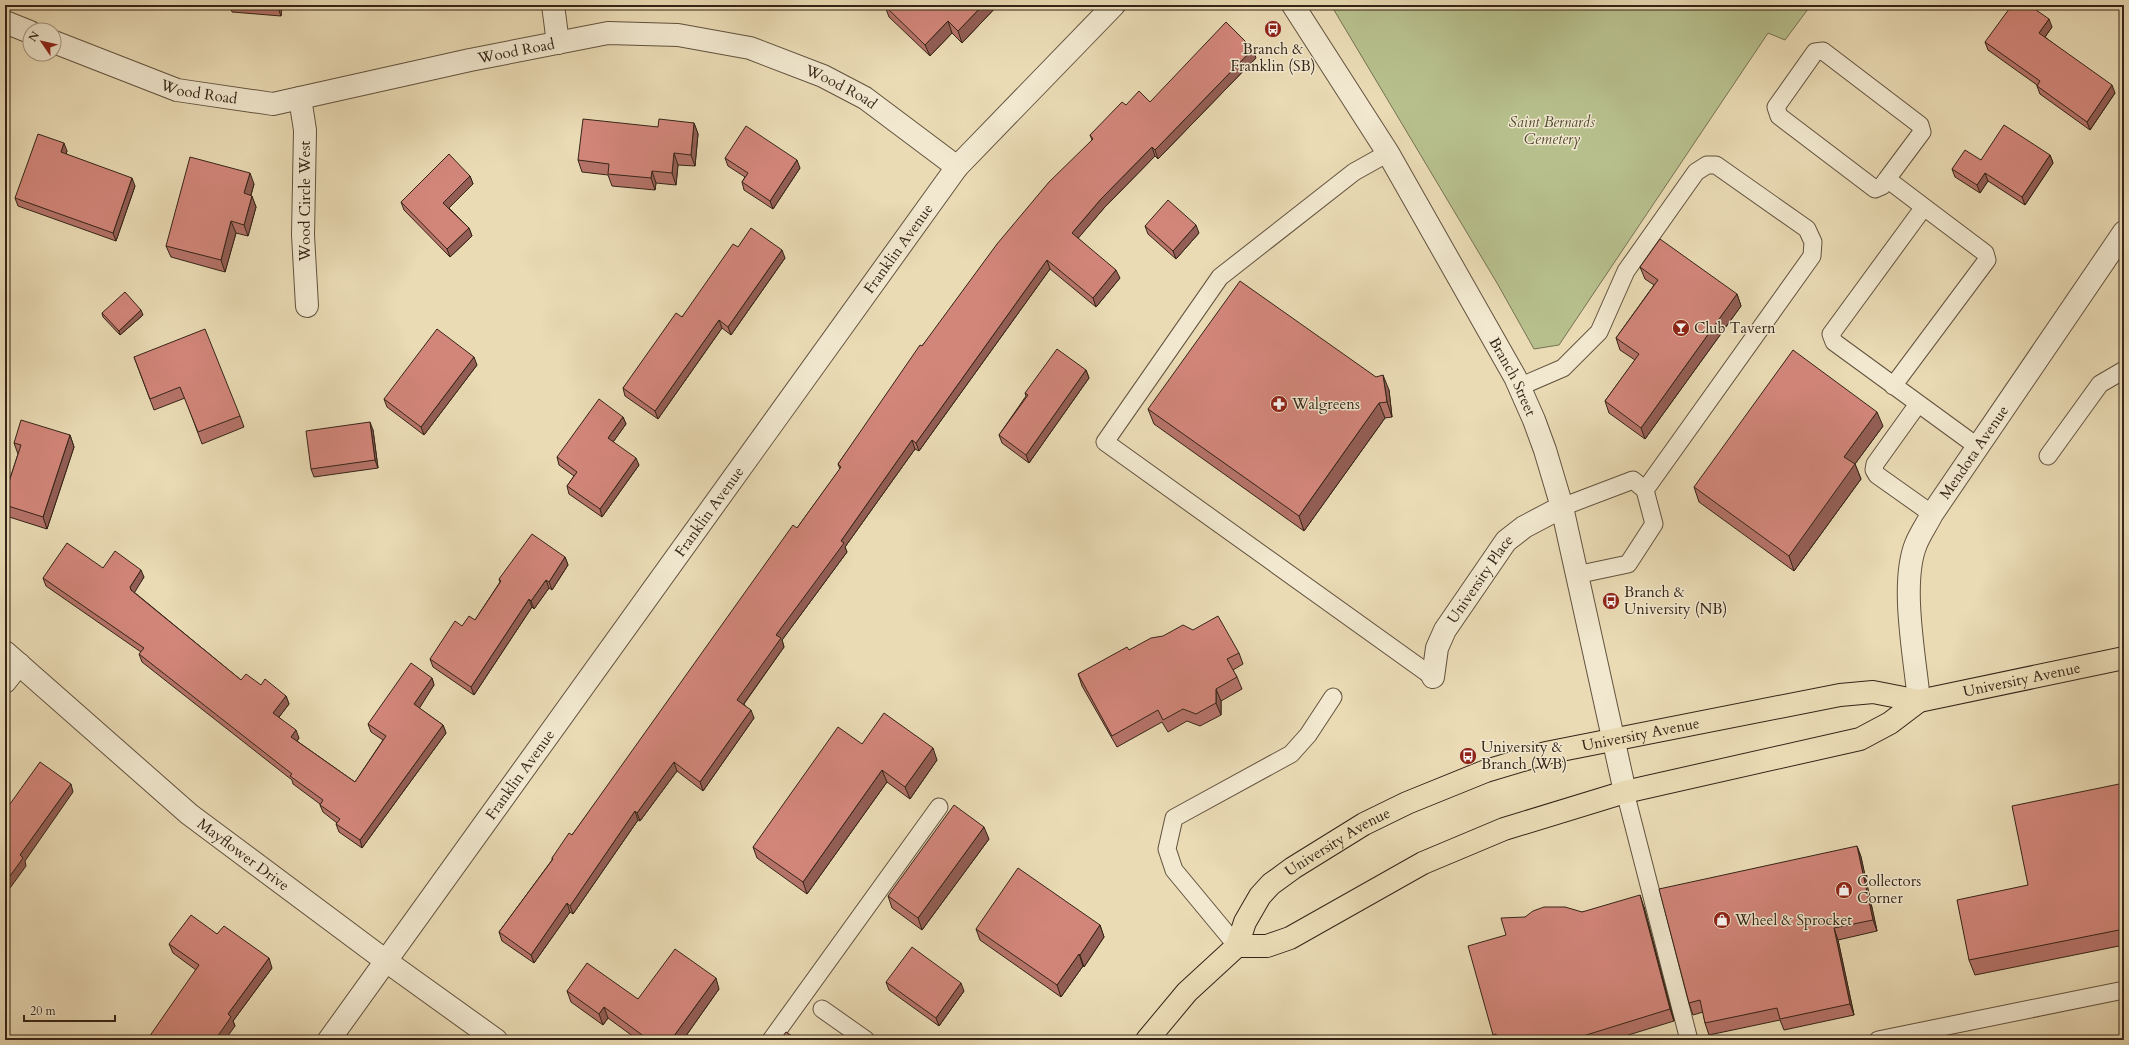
<svg xmlns="http://www.w3.org/2000/svg" width="2129" height="1045" viewBox="0 0 2129 1045" font-family="Cardo,serif">
	<style>
		.green { fill: #b7c08d; stroke: #767252 }
		.lines { fill: none; stroke-linecap: round; stroke-linejoin: round }
		.service-casing { stroke: #62523e; stroke-width: 19 }
		.minor-casing { stroke: #62523e; stroke-width: 24 }
		.tertiary-casing { stroke: #62523e; stroke-width: 24 }
		.primary-casing { stroke: #342417; stroke-width: 24 }
		.service { stroke: #f1e8cf; stroke-width: 17 }
		.minor { stroke: #f1e8cf; stroke-width: 22 }
		.tertiary { stroke: #f1e8cf; stroke-width: 22 }
		.primary { stroke: #eadbb5; stroke-width: 22 }
		.wall { fill: #b57369; stroke: #342417 }
		.shaded-wall { fill: #935e55; stroke: #342417 }
		.building { fill: #d2867a; stroke: #342417 }
		.labels { text-anchor: middle; dominant-baseline: central; stroke-width: 3; stroke-linejoin: round; paint-order: stroke }
		.poi-label { font-size: 15px; fill: #342417; stroke: #f1e8cf; text-anchor: start }
		.street-label { font-size: 15px; fill: #342417; stroke: #f1e8cf }
		.park-label { font-size: 15px; font-style: italic; fill: #554b34; stroke: #f1e8cf }
	</style>
	<rect width="100%" height="100%" fill="#eadbb5"/>
	<filter id="stains"><feTurbulence type="fractalNoise" baseFrequency=".005" numOctaves="4"/><feColorMatrix values="0 0 0 0 .2 0 0 0 0 .09 0 0 0 0 .02 0 0 0 .5 -.17"/></filter>
	<radialGradient id="worn" r=".72"><stop offset=".6" stop-color="#630" stop-opacity="0"/><stop offset="1" stop-color="#630" stop-opacity=".3"/></radialGradient>
	<!-- green -->
	<path class="green" d="M1331,5h480l-26,35 -17,-7 -209,312 -25,4 -37,-66z"/>
	<g class="lines">
		<defs>
			<path id="service" d="M1388,153l-34,19 -134,105 -115,165 328,235
				M1887,179l35,-47 -2,-7 -97,-74 -8,1 -39,55 3,9 96,73 7,-3 5,-7 37,28 -93,127 3,8 144,105
				M1893,386l94,-126 -2,-7 -61,-46
				M1519,387l44,-19 36,-36 27,-61 70,-99 11,-7h9l91,64 6,13 -1,14 -167,234
				M1918,404l-43,60 -1,6 3,5 55,39
				M2048,456l52,-72 24,-14
				M1562,507l71,-27 12,10 9,34 -26,40 -52,11
				M1625,792l64,248
				M1237,946l-63,-76 -7,-21 7,-31 117,-64 17,-19 25,-38
				M822,1009l44,31
				M771,1040l168,-233
				M1878,1040l246,-50"/>
			<g id="minor">
				<path d="M553,5l5,38"/>
				<path d="M5,22l25,10"/>
				<path id="s1" d="M54,42l123,48 96,14 197,-44 138,-27 70,2 72,13 73,28 42,22 92,69"/>
				<path d="M300,98l5,32 -2,105 4,71"/>
				<path id="s2" d="M5,652l184,162 197,147 110,79"/>
				<path id="s3" d="M1433,677l4,-29 8,-18 61,-89 18,-14 38,-20"/>
				<path d="M5,682l14,-18"/>
				<path id="s4" d="M1919,701c-4,-43 -19,-118 -3,-157 4,-10 11,-20 16,-30l192,-282"/>
				<path id="s5" d="M329,1040l628,-873 157,-162"/>
			</g>
			<g id="tertiary">
				<path id="s6" d="M1293,5l95,148 127,224 19,43 11,30 17,57 63,285"/>
			</g>
			<g id="primary">
				<path d="M1237,946h30l23,-8 133,-75 81,-34 121,-37 235,-53 30,-16 29,-22"/>
				<path id="s7" d="M1147,1040l40,-48 50,-46 8,-24 15,-26 11,-12 22,-16 71,-44 43,-21 79,-32 60,-18 294,-58 33,-3 46,9 205,-43"/>
			</g>
		</defs>
		<!-- service casing -->
		<use href="#service" class="service-casing"/>
		<!-- minor casing -->
		<use href="#minor" class="minor-casing"/>
		<!-- tertiary casing -->
		<use href="#tertiary" class="tertiary-casing"/>
		<!-- primary casing -->
		<use href="#primary" class="primary-casing"/>
		<!-- service -->
		<use href="#service" class="service"/>
		<!-- minor -->
		<use href="#minor" class="minor"/>
		<!-- tertiary -->
		<use href="#tertiary" class="tertiary"/>
		<!-- primary -->
		<use href="#primary" class="primary"/>
	</g>
	<!-- wall -->
	<path class="wall" d="M230,5h65v3l-13,-2 -1,10 -49,-4z
		M998,5l-36,38 -10,-10 -22,23 -41,-39 -4,-11z
		M2052,27l-7,10 70,56 -25,37 -50,-36 -3,-8v-1l-49,-35 -3,-8z
		M1256,58l-98,101 -3,-3 -51,52 -26,30 42,40 -24,29 -46,-38 -131,182 -4,-2 -70,98 2,5 -65,88 2,7 -40,57 10,14 -51,73 -26,-20 -37,50 -2,-1 -65,94 -3,-2 -36,51 -32,-22 -3,-9 53,-72v-2l20,-23 225,-307 43,-59 -2,-5 84,-118 170,-206 -2,-5 36,-30 24,-3z
		M694,123l4,11 -3,32 -17,-1 -2,20 -20,-2 -1,7 -43,-4 -4,-11 -26,-3 -4,-12 80,-33z
		M67,151l-1,3 69,32 -19,55 -98,-35 -3,-8z
		M2050,155l3,8 -28,42 -37,-24 -8,12 -25,-16 -3,-8 29,-9z
		M725,158l75,10 -27,41 -29,-19 -2,-8 3,-5 -17,-11z
		M470,176l3,8 -24,24 20,20 3,8 -22,21 -46,-47 -3,-8z
		M254,184l-3,11 5,12 -8,29 -12,-3 -11,39 -54,-15 -5,-11z
		M1145,226l54,7 -23,26 -28,-25z
		M738,247l47,11 -54,77 -9,-7 -64,91 -33,-23 -2,-8 59,-71z
		M1640,267l97,27 4,12 -96,133 -36,-26 -4,-12 30,-41 -15,-10 -4,-12 38,-53 -9,-6z
		M102,313l41,2 -23,20 -17,-18z
		M134,357l106,59 4,11 -42,17 -17,-46 -31,12z
		M477,365l-53,70 -37,-28 -3,-8z
		M1086,370l3,8 -60,85 -27,-20 -3,-8 27,-39 -1,-3z
		M1389,390l3,27 -7,1 -81,113 -150,-107 -6,-15z
		M2124,407v15l-4,-12z
		M623,417l3,7 -13,18 26,23 -37,52 -33,-23 -2,-8 7,-10 -15,-11 -2,-8z
		M1883,426l-28,38 6,15 -67,92 -95,-69 -5,-15z
		M373,430l5,38 -64,9 -3,-8z
		M70,435l4,12 -27,82 -41,-13 -1,-4v-18l13,-40 -4,-11z
		M565,557l3,8 -16,25 -3,-2 -15,21 -2,-2 -58,88 -41,-28 -3,-8 32,-33 13,-6 25,-38 -1,-3z
		M103,568l41,9 -10,15 107,88 20,5 25,11 3,8 -10,13 20,21 -2,3 58,41 28,-42 -12,-8 -3,-8 64,-46 2,7 -15,23 24,17 3,8 -84,115 -23,-16 -3,-8 1,-1 -14,-11 -3,-7v-1l-27,-20 -1,-4 -150,-118 -3,-8 2,-2 -95,-66 -3,-8z
		M1129,650l110,3 4,11 -10,6 4,7 5,12 -21,12v14l-21,11 -13,-5 -19,11 -6,-10 -45,25 -35,-61 -4,-12z
		M862,744l75,16 -27,39 -23,-17 -80,112 -50,-36 -4,-11z
		M2124,783v162l-149,30 -6,-15 59,-75z
		M989,839l-67,91 -30,-22 -4,-12z
		M1857,846l4,11 16,74 -39,9 16,75 -70,15 -4,-10 -71,15 -4,-12 -2,-11 -10,3 -4,-12z
		M1644,907l30,114 -62,19h-117l-2,-5 13,-100 19,-18z
		M1100,925l4,12 -20,30 -1,-1 -22,31 -81,-57 -4,-11z
		M217,934l55,34 -39,53 2,5 -39,-56 -23,-17 -4,-9z
		M886,982l78,9 -25,35 -50,-36z
		M719,989l-36,51h-45l-30,-22 -5,7 -32,-23 -4,-11 71,8z"/>
	<!-- shaded-wall -->
	<path class="shaded-wall" d="M278,5h4v1l-1,10 -3,-8z
		M983,5h15l-36,38 -4,-12z
		M2049,19l3,8 -10,14 -3,-8z
		M948,21l4,12 -22,23 -5,-11z
		M1253,49l3,9 -98,101 -3,-9z
		M2112,85l3,8 -25,37 -3,-8z
		M694,123l4,11 -3,32 -4,-11z
		M64,143l3,8 -3,9 -3,-8z
		M1152,147l3,9 -51,52 -29,34 -3,-9 29,-34z
		M674,153l4,12 -2,20 -4,-12z
		M2050,155l3,8 -28,42 -3,-8z
		M797,160l3,8 -27,41 -3,-8z
		M652,171l4,12 -1,7 -4,-12z
		M250,173l4,11 -6,21 -4,-12z
		M1985,173l3,8 -8,12 -3,-8z
		M470,176l3,8 -27,27 -3,-8z
		M132,178l3,8 -19,55 -3,-8z
		M252,196l4,11 -8,29 -4,-11z
		M231,221l5,12 -11,39 -4,-12z
		M1196,225l3,8 -23,26 -3,-8z
		M469,228l3,8 -22,21 -3,-8z
		M782,250l3,8 -54,77 -3,-8z
		M1047,260l3,9 -131,182 -3,-8z
		M1116,270l4,8 -24,29 -3,-9z
		M1737,294l4,12 -96,133 -4,-11z
		M141,310l2,5 -23,20 -1,-4z
		M719,320l3,8 -64,91 -3,-8z
		M474,357l3,8 -53,70 -3,-8z
		M1086,370l3,8 -60,85 -3,-8z
		M1383,375l6,15 3,27 -5,-15z
		M1379,403l6,15 -81,113 -5,-15z
		M1877,412l6,14 -28,38 6,15 -67,92 -5,-15 55,-99z
		M623,417l3,7 -15,21 -3,-7z
		M370,422l3,8 5,38 -3,-8z
		M70,435l4,12 -27,82 -4,-12z
		M912,440l3,9 -70,98 2,5 -65,88 2,7 -44,62 -3,-9 39,-65 65,-94z
		M636,458l3,7 -37,52 -2,-8z
		M565,557l3,8 -16,25 -3,-8z
		M141,570l3,7 -11,18 -3,-8z
		M546,580l3,8 -15,21 -3,-8z
		M529,599l3,8 -58,88 -3,-8z
		M432,678l2,7 -17,27 -3,-8z
		M1216,689l5,12v14l-5,-12z
		M286,696l3,8 -13,17 -3,-8z
		M751,710l3,8 -51,73 -3,-9z
		M443,725l3,8 -84,115 -2,-8z
		M296,730l3,8 -5,7 -3,-8z
		M933,748l4,12 -27,39 -5,-12z
		M674,762l3,9 -37,50 -3,-8z
		M882,770l5,12 -80,112 -4,-12z
		M71,784l2,8 -48,69 1,5 -21,29v-12l15,-28z
		M635,811l3,9 -65,94 -3,-8z
		M984,827l5,12 -67,91 -4,-12z
		M1857,846l4,11 16,74 -4,-11z
		M1640,895l4,12 30,114 -4,-12z
		M567,903l3,9 -36,51 -3,-8z
		M1100,925l4,12 -20,30 -4,-12z
		M1834,928l4,12 16,75 -4,-11z
		M1079,954l4,12 -22,31 -4,-12z
		M269,958l3,10 -39,53 2,5 -10,14h-10l13,-26z
		M716,978l3,11 -36,51h-12z
		M961,983l3,8 -25,35 -3,-8z
		M604,1007l4,11 -5,7 -4,-11z"/>
	<!-- building -->
	<path class="building" d="M241,5h37v3z
		M885,5h98l-25,26 -10,-10 -23,24 -40,-39z
		M2012,5h17l20,14 -10,14 73,52 -25,37 -50,-36 3,-5 -55,-39z
		M1226,22l27,27 -98,101 -3,-3 -51,52 -29,34 44,37 -23,28 -46,-38 -131,183 -4,-3 -71,101 3,2 -68,92 5,3 -44,62 14,10 -51,72 -26,-20 -37,51 -2,-2 -65,95 -3,-3 -36,52 -32,-23 54,-73 -1,-1 17,-25 3,2 221,-310 4,3 44,-61 -3,-3 82,-119 2,1 75,-102 52,-62 44,-43 -3,-4 32,-33 4,3 13,-14 11,11z
		M583,119l75,8 1,-8 35,4 -3,32 -17,-2 -2,20 -20,-2 -1,7 -43,-4 1,-10 -31,-4z
		M2004,125l46,30 -28,42 -37,-24 -8,12 -25,-16 13,-19 16,10z
		M746,126l51,34 -27,41 -28,-19 6,-9 -23,-15z
		M38,134l26,9 -3,9 71,26 -19,55 -98,-35z
		M449,154l21,22 -27,27 26,25 -22,21 -46,-47z
		M190,157l60,16 -6,20 8,3 -8,29 -13,-4 -10,39 -55,-14z
		M1168,200l28,25 -23,26 -28,-25z
		M751,228l31,22 -54,77 -9,-7 -64,91 -32,-23 53,-75 6,4 51,-73 5,3z
		M1660,239l77,55 -96,134 -36,-27 34,-47 -23,-16 42,-58 -18,-13z
		M1240,281l136,96 7,-2 4,27 -8,1 -80,113 -151,-107z
		M125,292l16,18 -22,21 -17,-18z
		M205,329l35,87 -42,16 -18,-45 -30,12 -16,-42z
		M437,329l37,28 -53,70 -37,-28z
		M1057,349l29,21 -60,85 -27,-20 29,-40 -3,-2z
		M1793,350l84,62 -33,45 11,7 -66,92 -95,-69z
		M599,399l24,18 -15,21 28,20 -36,51 -33,-23 10,-14 -20,-15z
		M2124,407v9l-4,-6z
		M21,420l49,15 -27,82 -38,-12v-11l16,-49 -7,-2z
		M370,422l5,38 -64,9 -5,-38z
		M532,534l33,23 -16,25 -3,-2 -15,21 -2,-2 -58,88 -41,-28 25,-38 7,5 7,-10 6,4 26,-39 -2,-2z
		M67,543l36,25 12,-17 26,19 -11,17 1,3 110,90 5,-6 15,11 4,-6 21,17 -13,17 23,17 -5,7 64,45 31,-46 -18,-12 43,-61 21,15 -18,26 29,21 -83,115 -24,-16 4,-5 -20,-14 3,-5 -33,-24 2,-2 -153,-120 5,-6 -101,-70z
		M1218,616l21,37 -12,6 10,18 -21,12v14l-20,11 -13,-5 -20,11 -5,-10 -46,26 -34,-62 49,-27 2,3 22,-12 12,-2 20,-11 10,5z
		M884,713l49,35 -28,39 -23,-17 -79,112 -50,-35 85,-120 24,17z
		M40,762l31,22 -51,71 3,3 -18,25v-72z
		M2124,783v146l-155,31 -12,-60 71,-15 -16,-79z
		M954,805l30,22 -66,91 -30,-22z
		M1857,846l16,74 -39,8 16,76 -70,15 -3,-11 -72,15 -5,-23 -11,3 -30,-114z
		M1018,868l82,57 -20,30 -1,-1 -22,31 -81,-56z
		M1640,895l30,114 -100,31h-72l-2,-6 -3,1 -25,-89 38,-11 -5,-17 24,-1 8,-6 11,-4h21l17,5z
		M191,915l26,19 7,-8 45,32 -41,56 3,3 -16,23h-68l52,-75 -30,-21z
		M912,947l49,36 -25,35 -50,-36z
		M675,949l41,29 -45,62h-22l-45,-33 -5,7 -32,-23 20,-28 51,36z
		M786,1032l12,8h-18z"/>
	<!-- icons -->
	<defs>
		<symbol id="bus-disc" viewBox="-11 -11 22 22"><circle r="9.5" fill="#8f2418" stroke="#f1e8cf"/><path d="M-5-6H5V4H4V6H2V4H-2V6H-4V4H-5ZM-3.5-4V0h7V-4ZM-3.5 1.2v1.5H-2V1.2ZM2 1.2v1.5H3.5V1.2Z" fill="#fff"/></symbol>
		<symbol id="bar-disc" viewBox="-11 -11 22 22"><circle r="9.5" fill="#8f2418" stroke="#f1e8cf"/><path d="M-6-5H6L.8 .8V4.5H3.5V6h-7V4.5H-.8V.8Z" fill="#fff"/></symbol>
		<symbol id="pharmacy-disc" viewBox="-11 -11 22 22"><circle r="9.5" fill="#8f2418" stroke="#f1e8cf"/><path d="M-2-6h4v4h4v4h-4v4h-4v-4h-4v-4h4Z" fill="#fff"/></symbol>
		<symbol id="shop-disc" viewBox="-11 -11 22 22"><circle r="9.5" fill="#8f2418" stroke="#f1e8cf"/><path d="M-5-2.5h2.3a2.7 3.5 0 0 1 5.4 0H5L5.5 6h-11ZM-1.5-2.5h3a1.5 2.3 0 0 0-3 0Z" fill="#fff"/></symbol>
	</defs>
	<g fill-rule="evenodd">
		<use href="#bus-disc" x="1263" y="19" width="20" height="20"/>
		<use href="#bar-disc" x="1671" y="318" width="20" height="20"/>
		<use href="#pharmacy-disc" x="1269" y="394" width="20" height="20"/>
		<use href="#bus-disc" x="1601" y="591" width="20" height="20"/>
		<use href="#bus-disc" x="1458" y="746" width="20" height="20"/>
		<use href="#shop-disc" x="1834" y="880" width="20" height="20"/>
		<use href="#shop-disc" x="1712" y="910" width="20" height="20"/>
	</g>
	<g class="labels">
		<!-- poi labels -->
		<g class="poi-label">
			<text x="1273" y="49" text-anchor="middle">Branch &amp;<tspan x="1273" dy="17">Franklin (SB)</tspan></text>
			<text x="1694" y="328">Club Tavern</text>
			<text x="1292" y="404">Walgreens</text>
			<text x="1624" y="592">Branch &amp;<tspan x="1624" dy="17">University (NB)</tspan></text>
			<text x="1481" y="747">University &amp;<tspan x="1481" dy="17">Branch (WB)</tspan></text>
			<text x="1857" y="881">Collectors<tspan x="1857" dy="17">Corner</tspan></text>
			<text x="1735" y="920">Wheel &amp; Sprocket</text>
		</g>
		<!-- street labels -->
		<g class="street-label">
			<text stroke="none"><textPath href="#s1" startOffset="478">Wood Road</textPath></text>
			<text stroke="none"><textPath href="#s1" startOffset="814">Wood Road</textPath></text>
			<text stroke="none"><textPath href="#s1" startOffset="154">Wood Road</textPath></text>
			<text transform="translate(305 201) rotate(-90)">Wood Circle West</text>
			<text stroke="none"><textPath href="#s5" startOffset="975">Franklin Avenue</textPath></text>
			<text stroke="none"><textPath href="#s6" startOffset="432">Branch Street</textPath></text>
			<text stroke="none"><textPath href="#s4" startOffset="267">Mendota Avenue</textPath></text>
			<text stroke="none"><textPath href="#s5" startOffset="651">Franklin Avenue</textPath></text>
			<text stroke="none"><textPath href="#s3" startOffset="111">University Place</textPath></text>
			<text stroke="none"><textPath href="#s7" startOffset="993">University Avenue</textPath></text>
			<text stroke="none"><textPath href="#s7" startOffset="605">University Avenue</textPath></text>
			<text stroke="none"><textPath href="#s5" startOffset="327">Franklin Avenue</textPath></text>
			<text stroke="none"><textPath href="#s7" startOffset="281">University Avenue</textPath></text>
			<text stroke="none"><textPath href="#s2" startOffset="313">Mayflower Drive</textPath></text>
		</g>
		<!-- park labels -->
		<g class="park-label">
			<text x="1552" y="122">Saint Bernards<tspan x="1552" dy="17">Cemetery</tspan></text>
		</g>
	</g>
	<!-- margin -->
	<rect width="2129" height="1045" fill="none" stroke="#eadbb5" stroke-width="20"/>
	<rect x="6" y="6" width="2117" height="1033" fill="none" stroke="#342417" stroke-width="2"/>
	<rect x="10" y="10" width="2109" height="1025" fill="none" stroke="#342417"/>
	<!-- north arrow -->
	<g transform="translate(42 42) rotate(304)"><circle r="19" fill="#f1e8cf" stroke="#a59a85"/>
	<path d="M0-3L7 15L0 10L-7 15Z" fill="#8f2418"/>
	<text y="-6" font-size="11" font-weight="bold" text-anchor="middle" fill="#342417">N</text>
	</g>
	<!-- scale -->
	<path d="M24 1015v6h91v-6" fill="none" stroke="#342417" stroke-width="2"/>
	<text x="30" y="1015" font-size="12" fill="#342417" stroke="#f1e8cf" stroke-width="3" paint-order="stroke">20 m</text>
	<rect width="100%" height="100%" filter="url(#stains)"/>
	<rect width="100%" height="100%" fill="url(#worn)"/>
</svg>
